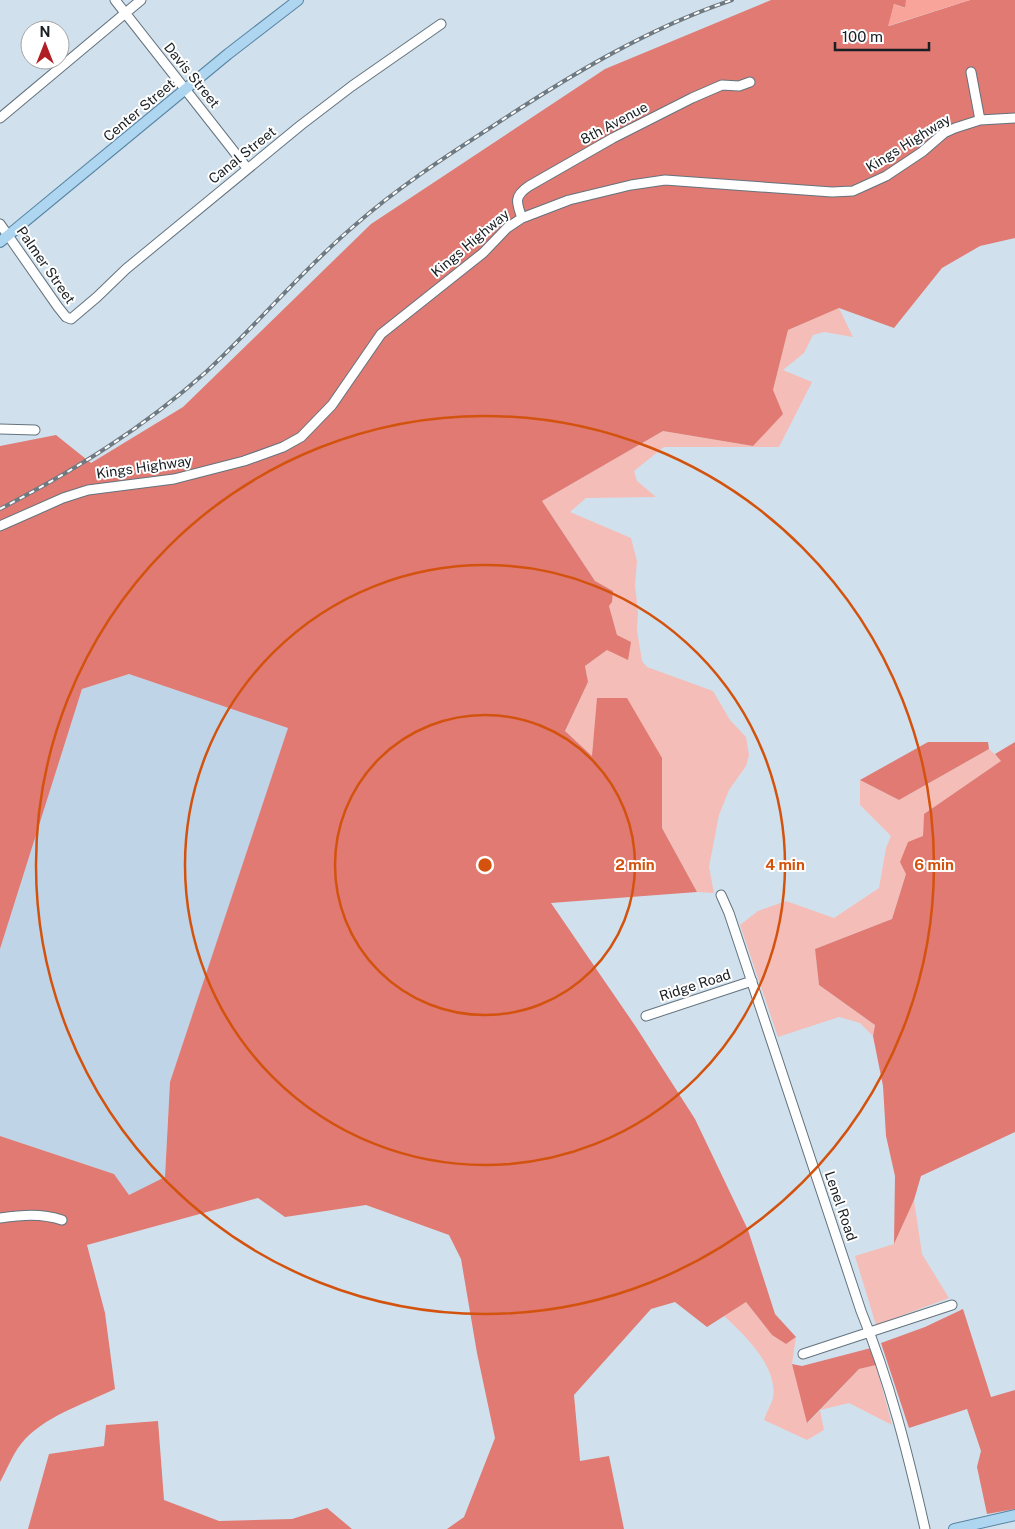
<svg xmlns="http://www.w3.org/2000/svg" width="1015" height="1529" viewBox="0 0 1015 1529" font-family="'Public Sans',sans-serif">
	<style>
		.built { fill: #bfd5e7 }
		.green { fill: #f5bdb7 }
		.forest { fill: #e07a72 }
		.water { fill: #f8a49b }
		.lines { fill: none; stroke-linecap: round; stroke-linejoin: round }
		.minor-casing { stroke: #64737e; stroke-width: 11 }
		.major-casing { stroke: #5884a2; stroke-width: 12 }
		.minor { stroke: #fff; stroke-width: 9 }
		.major { stroke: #afd6f1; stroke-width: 10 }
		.rail-casing { stroke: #6e7981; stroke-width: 4 }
		.rail { stroke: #fff; stroke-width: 2; stroke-dasharray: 5.5; stroke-linecap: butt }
		.ring { fill: none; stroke: #d3530e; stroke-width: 2.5 }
		.labels { text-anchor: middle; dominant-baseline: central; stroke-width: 4; stroke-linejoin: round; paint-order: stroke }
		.street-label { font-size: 14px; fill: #191f23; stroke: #fff }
		.centre { fill: #d3530e; stroke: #fff; stroke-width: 2.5 }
		.ring-label { font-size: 15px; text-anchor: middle; font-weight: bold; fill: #d3530e; stroke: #fff; stroke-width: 4; stroke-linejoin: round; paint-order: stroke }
	</style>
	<rect width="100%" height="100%" fill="#d0e1ed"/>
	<!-- built -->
	<path class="built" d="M129,674l160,54 -119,354 -5,95 -36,18 -15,-21 -114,-38v-187l82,-260z"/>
	<!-- green -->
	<path class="green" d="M839,308l14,29 -29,-5 -11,3 -9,18 -21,17 29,12 -33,65h-115l-30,24 3,10 19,16 -70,1 -16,14 61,26 6,23 -2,24 3,27 -1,18 5,31 5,6 66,24 17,29 16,17 3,18 -3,11 -17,24 -10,25 -10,52 5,26 -17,-1 -35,-64v-70l-70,-2 -27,-25 23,-49 -3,-16 22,-16 10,-15 -8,-29 4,-15 -18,-10 -53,-80 121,-70 90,15 20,-56 15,-60z
		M989,749l13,12 -78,53 -1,22 -17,38 -14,45 -77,30 4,36 56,40 -2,11 -13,-13 -21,-6 -61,20 -38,-112 18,-14 28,-10 48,17 45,-30 7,-40 5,-12 -31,-31v-25l39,20z
		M914,1200l8,54 27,44 -73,27 -21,-69 39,-12z
		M746,1302l26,33 14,9 10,-7 -4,27 16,59 51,-54 17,-4 16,60 -43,-22 -29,7 4,20 -17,10 -43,-20c2,-7 7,-15 9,-22 5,-31 -28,-63 -49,-82z"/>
	<!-- forest -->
	<path class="forest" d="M771,0h135v8l-12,-4 -5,22 81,-26h45v238l-35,8 -38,22 -48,60 -55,-20 -51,22 -15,60 10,24 -30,32 -90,-15 -121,70 53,80 18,10 -1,11 -3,4 8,29 14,7 -3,18 -21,-10 -22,16 3,16 -23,49 27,25 5,-58h30l35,60v70l35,64 -146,11 85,124 59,92 53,111 27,84 21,23 -10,7 -14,-9 -26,-33 -39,25 -32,-25 -24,7 -77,86 6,66 29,-5 15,73h-177l17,-12 31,-79 -18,-85 -16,-94 -12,-24 -83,-30 -81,12 -27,-19 -171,47 18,68 10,76c-31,15 -73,28 -94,55 -9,11 -14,26 -21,38v-346l114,38 15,21 36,-18 5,-95 118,-354 -159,-54 -47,15 -82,260v-503l56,-11 35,28 92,-56 188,-183 234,-155z
		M928,742h60l1,7 -90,51 -39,-20z
		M1015,742v390l-94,44 -7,24 -20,44 1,-68 -9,-40 -3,-50 -10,-50 2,-11 -56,-40 -4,-36 77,-30 14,-45 -6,-12 8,-20 15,-6 1,-22 77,-53 -6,-7z
		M963,1309l28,88 24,-7v119l-28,5 -10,-47 4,-16 -14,-42 -58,19 -28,-85 44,-16z
		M871,1348l5,17 -17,4 -52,54 -15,-59 10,2z
		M158,1421l6,79 55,21 73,-2 35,-11 25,21h-324l21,-75 55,-8 2,-21z"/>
	<!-- water -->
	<path class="water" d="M906,0h64l-82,26 6,-22 11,4z"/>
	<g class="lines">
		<defs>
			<path id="minor" d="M115,0l132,168
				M971,72l9,48
				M0,118l141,-118
				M522,218c-6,-16 -8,-22 7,-32l84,-48 79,-40 30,-13 17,1 11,-4
				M0,224l58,83 8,10 5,2 26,-22 29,-28 175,-144 51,-39 89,-62
				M0,429l35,1
				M0,526l63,-28 25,-8 86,-11 70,-18 39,-14 18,-10 31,-32 49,-71 102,-81 24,-25 15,-10 47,-18 62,-15 34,-5 167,12 21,-1 33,-15 36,-24 22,-19 11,-5 25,-8 35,-2
				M721,895l8,18 132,398c29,71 47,143 64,218
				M646,1016l106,-35
				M0,1218c21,-3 41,-5 62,2
				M803,1354l149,-49"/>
			<path id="major" d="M0,242l228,-188 70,-54
				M954,1529l61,-14"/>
		</defs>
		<!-- minor casing -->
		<use href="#minor" class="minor-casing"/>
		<!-- major casing -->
		<use href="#major" class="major-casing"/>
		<!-- minor -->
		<use href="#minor" class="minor"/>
		<!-- major -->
		<use href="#major" class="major"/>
		<defs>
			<path id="rail" d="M0,509c75,-39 142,-80 206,-137 51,-47 95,-101 148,-146 43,-38 91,-69 139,-100 76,-50 153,-97 239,-126"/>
		</defs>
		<!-- rail casing -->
		<use href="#rail" class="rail-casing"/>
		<!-- rail -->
		<use href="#rail" class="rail"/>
	</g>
	<!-- distance rings -->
	<g class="ring">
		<circle cx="485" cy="865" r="150"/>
		<circle cx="485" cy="865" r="300"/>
		<circle cx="485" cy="865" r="449"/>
	</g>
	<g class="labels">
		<!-- street labels -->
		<g class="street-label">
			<text transform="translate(192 75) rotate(51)">Davis Street</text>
			<text transform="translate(139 110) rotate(-40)">Center Street</text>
			<text transform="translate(614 123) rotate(-28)">8th Avenue</text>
			<text transform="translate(908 143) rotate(-32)">Kings Highway</text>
			<text transform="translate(242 155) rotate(-39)">Canal Street</text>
			<text transform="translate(470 243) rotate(-40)">Kings Highway</text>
			<text transform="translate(46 265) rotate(55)">Palmer Street</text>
			<text transform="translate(144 467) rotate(-8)">Kings Highway</text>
			<text transform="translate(695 985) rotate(-18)">Ridge Road</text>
			<text transform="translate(841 1206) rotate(71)">Lenel Road</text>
		</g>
	</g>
	<circle cx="485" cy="865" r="8" class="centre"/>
	<g class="ring-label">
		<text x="635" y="870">2 min</text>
		<text x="785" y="870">4 min</text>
		<text x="934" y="870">6 min</text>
	</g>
	<!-- north arrow -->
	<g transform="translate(45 45)"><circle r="24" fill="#ffffff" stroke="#a3a5a7"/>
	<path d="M0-4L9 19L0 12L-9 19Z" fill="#b01f23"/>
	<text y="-8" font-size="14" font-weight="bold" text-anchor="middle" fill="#191f23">N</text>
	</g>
	<!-- scale -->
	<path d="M835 42v8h94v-8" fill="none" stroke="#191f23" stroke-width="2.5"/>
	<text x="842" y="42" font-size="15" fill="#191f23" stroke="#ffffff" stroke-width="4" paint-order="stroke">100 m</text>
</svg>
